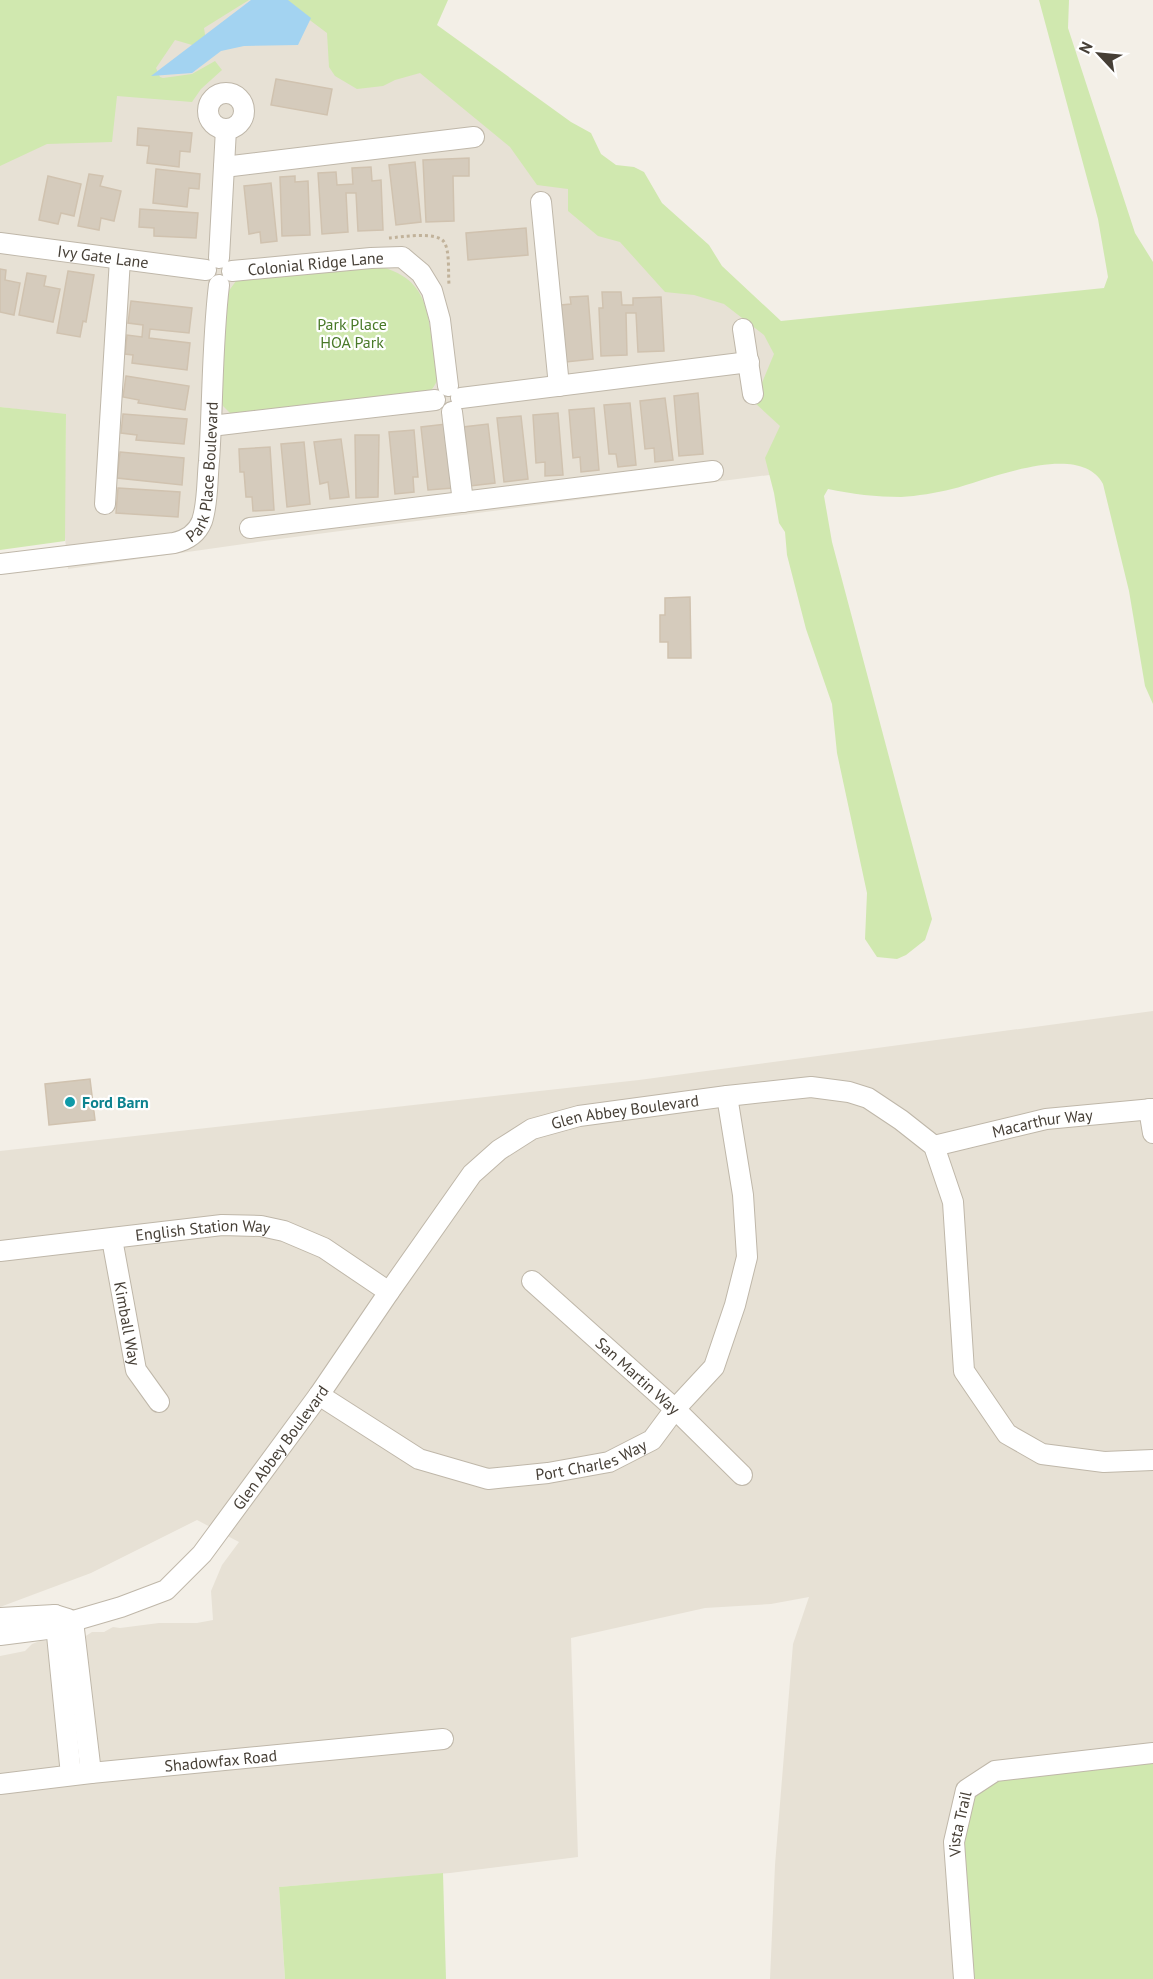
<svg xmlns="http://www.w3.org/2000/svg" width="1153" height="1979" viewBox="0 0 1153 1979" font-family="'PT Sans',sans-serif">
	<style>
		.residential { fill: #e7e1d5 }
		.green { fill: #d0e8af }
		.water { fill: #a3d3f1 }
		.building { fill: #d5cbbc; stroke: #d0c2af; stroke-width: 1.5 }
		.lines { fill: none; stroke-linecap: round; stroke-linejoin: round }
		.minor-casing { stroke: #bfb7a9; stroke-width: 22 }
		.path { stroke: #c1b29a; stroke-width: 3; stroke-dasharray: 3 3; stroke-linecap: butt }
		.minor { stroke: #fff; stroke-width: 20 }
		.culture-dot { fill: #0f9aa8; stroke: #fff; stroke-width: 2 }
		.labels { text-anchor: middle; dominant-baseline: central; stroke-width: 4.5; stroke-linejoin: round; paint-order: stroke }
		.street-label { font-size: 16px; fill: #463f36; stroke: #fff }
		.park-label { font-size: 16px; fill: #497928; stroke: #fff }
		.culture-label { font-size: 16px; font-weight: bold; fill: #0d838f; stroke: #fff; text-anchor: start }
	</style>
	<rect width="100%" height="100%" fill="#f3efe7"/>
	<!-- residential -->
	<path class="residential" d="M188,0h213l379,321 27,149 -543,71 -196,28 -4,-42 2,-112 -66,-8v-270z
		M1153,1011v968h-383l5,-114 18,-221 16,-47 -38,7 -66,4 -134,30 7,219 -128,16 -171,14 6,92h-285v-323l25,-5 7,-7 8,-3 41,-2 11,-7h12l9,-5 7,1 39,-5h38l16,-3 -2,-29 11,-26 17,-23 -42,-22 -106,53 -91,34v-456l639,-71z"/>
	<!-- green -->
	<path class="green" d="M0,0h249l-45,28 2,13 -7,6 -24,-7 -19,28 4,9 3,1 29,-4 23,-13 7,9 -21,19 -9,13 -75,-6 -5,46 -65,2 -47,22z
		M283,0h165l-11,25 134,97 20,11 10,21 15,11 18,2 10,5 18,31 47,42 13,21 59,55 323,-33 4,-11 -10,-58 -59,-219h30l-1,28 67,205 18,29v442l-8,-18 -16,-95 -26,-107c-23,-44 -115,-4 -151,5 -16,4 -35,7 -51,8 -24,0 -50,-3 -73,-8l-4,7 8,46 100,377 -7,21 -19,15 -9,4 -20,-2 -12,-18 2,-46 -30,-140 -5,-49 -26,-75 -19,-74 -2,-23 -6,-9 -5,-30 -9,-35 15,-32 -26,-24 20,-48 -10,-19 -40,-31 -30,-9 -29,-3 -45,-50 -22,-6 -30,-25v-22l-31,-4 -27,-38 -90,-74 -25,7 -12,6 -26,3 -22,-13 -6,-9 -2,-34z
		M375,265c49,12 52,38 58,83 1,8 5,25 4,32 -1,4 -5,9 -7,12l-199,22 -8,-8 -2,-7 4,-98 3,-9 8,-11z
		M0,407l66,7 -1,127 -65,9z
		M1153,1758v221h-184l-9,-119 8,-57 9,-10 20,-12z
		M443,1873l3,106h-161l-6,-92z"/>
	<!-- water -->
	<path class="water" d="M251,0h37l23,18 -13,27 -54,1 -23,5 -29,22 -41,3z"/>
	<!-- building -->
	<path class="building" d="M276,79l56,10 -5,26 -56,-10z
		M138,128l54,5 -2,19 -10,-1 -1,16 -32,-4 2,-17 -12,-1z
		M469,158v18h-16l1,45 -28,1 -3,-62z
		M415,162l6,60 -25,3 -7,-60z
		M371,167l1,14 9,-1 2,50 -25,1 -2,-38h-10l2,39 -26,2 -4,-61 18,-1 1,13 16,-1 -1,-16z
		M156,169l44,5 -1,15 -10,-1 -2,19 -34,-4z
		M89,174l14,2 -3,10 21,5 -7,30 -13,-3 -2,12 -21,-4z
		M48,176l33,8 -7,32 -13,-3 -3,11 -19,-4z
		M295,176v6l13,-1 2,54 -28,1 -2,-59z
		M271,183l6,58 -16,2 -1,-11 -11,2 -5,-48z
		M140,209l58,4 -2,25 -42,-2v-8l-15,-1z
		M526,228l2,27 -60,5 -2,-27z
		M0,269l6,1 -1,10 15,3 -6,32 -14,-3z
		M68,271l26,4 -8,47 -3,-1 -3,16 -23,-4z
		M27,273l19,3 -2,10 16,3 -7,33 -34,-7z
		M602,292h19l1,13h11v-7l28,-1 3,54 -26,1 -2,-39h-10l1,42 -26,1 -2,-48h4z
		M588,296l5,63 -27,3 -5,-57 10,-1 -1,-7z
		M131,301l61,7 -3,25 -39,-4 -1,9 41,5 -3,27 -55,-7 1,-8 -8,-1 2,-19 15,2 1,-12 -15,-2z
		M126,376l63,10 -4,24 -47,-7 1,-3 -16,-3z
		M698,393l5,61 -24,2 -5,-60z
		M665,398l8,62 -18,2 -1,-14 -9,1 -5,-48z
		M630,403l6,62 -18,2 -2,-13h-7l-5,-49z
		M594,408l5,62 -18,2 -1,-15 -7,1 -4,-48z
		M558,413l5,62 -18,1v-14l-9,1 -3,-48z
		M123,414l64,5 -3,25 -48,-4 1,-5 -16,-2z
		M521,416l7,63 -24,3 -7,-64z
		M446,424l7,64 -25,2 -7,-63z
		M488,424l7,59 -25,3 -7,-59z
		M414,430l4,47h-5l1,15 -19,2 -6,-62z
		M355,435h24l-1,62 -22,1z
		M341,439l8,58 -19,2 -2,-17 -8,2 -6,-42z
		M304,442l6,62 -23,3 -6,-63z
		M270,447l4,63 -21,1 -1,-14h-6l-2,-25h-4l-1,-23z
		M120,452l64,6 -2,27 -65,-7z
		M118,488l62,4 -2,25 -62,-4z
		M690,597l1,61h-23v-16h-8v-27h5v-17z
		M90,1079l5,41 -46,5 -4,-41z"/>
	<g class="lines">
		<defs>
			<g id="minor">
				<circle cx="226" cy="111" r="18"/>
				<path d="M224,167l250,-30"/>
				<path d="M541,202l18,184"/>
				<path id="s1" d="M0,243l206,27"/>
				<path d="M219,258l7,-129"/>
				<path id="s2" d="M232,271l139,-13 31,-1 19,16 11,18 8,29 8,66"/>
				<path d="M743,329l10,65"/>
				<path d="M461,398l288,-36"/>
				<path d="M452,412l11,90"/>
				<path d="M211,426l224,-26"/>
				<path d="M105,504l15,-245"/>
				<path d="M250,528l463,-57"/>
				<path id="s3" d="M0,564l174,-21c13,-3 23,-9 28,-22 6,-18 5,-41 7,-60 4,-59 3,-118 10,-176"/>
				<path d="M1149,1109l4,24"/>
				<path id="s4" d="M934,1146l112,-27 107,-10"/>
				<path id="s5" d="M112,1239l24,131 23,32"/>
				<path id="s6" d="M0,1251l222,-26 39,1 23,5 40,17 65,44"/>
				<path id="s7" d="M532,1281l143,128 67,66"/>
				<path id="s8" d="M319,1395l100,64 69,20 60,-6 61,-11 43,-22 23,-31 39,-42 21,-62 12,-48 -4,-62 -16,-99"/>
				<path d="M55,1615l16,160"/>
				<path d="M0,1618l55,-3 13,4"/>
				<path d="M73,1621l18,152"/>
				<path id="s9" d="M0,1635l55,-7 18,-7 48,-14 45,-17 36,-36 117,-159 70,-103 83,-118 27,-24 33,-21 47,-13 148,-20 84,-9 38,5 19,6 33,22 33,26 19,56 11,169 43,63 35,20 62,8 49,-2"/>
				<path id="s10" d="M0,1784l91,-11 352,-34"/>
				<path id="s11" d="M964,1979l-10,-137 12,-52 29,-19 158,-18"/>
			</g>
		</defs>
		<!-- minor casing -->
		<use href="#minor" class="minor-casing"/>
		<!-- path -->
		<path class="path" d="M389,238c12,-1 48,-7 55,4 6,8 4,32 5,42"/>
		<!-- minor -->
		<use href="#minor" class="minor"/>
	</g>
	<!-- markers -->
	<circle class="culture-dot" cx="70" cy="1102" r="6"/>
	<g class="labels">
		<!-- street labels -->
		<g class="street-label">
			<text stroke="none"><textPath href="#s1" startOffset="104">Ivy Gate Lane</textPath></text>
			<text stroke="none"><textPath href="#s2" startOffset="84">Colonial Ridge Lane</textPath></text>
			<text stroke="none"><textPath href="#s3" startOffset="261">Park Place Boulevard</textPath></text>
			<text stroke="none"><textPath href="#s9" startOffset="860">Glen Abbey Boulevard</textPath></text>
			<text stroke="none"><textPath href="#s4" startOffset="111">Macarthur Way</textPath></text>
			<text stroke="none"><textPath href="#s6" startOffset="204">English Station Way</textPath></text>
			<text stroke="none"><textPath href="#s5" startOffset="86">Kimball Way</textPath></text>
			<text stroke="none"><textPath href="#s7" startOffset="142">San Martin Way</textPath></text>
			<text stroke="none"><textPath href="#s9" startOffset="356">Glen Abbey Boulevard</textPath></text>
			<text stroke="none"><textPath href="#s8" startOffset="296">Port Charles Way</textPath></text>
			<text stroke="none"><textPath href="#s10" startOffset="222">Shadowfax Road</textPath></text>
			<text stroke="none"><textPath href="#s11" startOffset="156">Vista Trail</textPath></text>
		</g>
		<!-- park labels -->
		<g class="park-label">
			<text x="352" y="324">Park Place<tspan x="352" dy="18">HOA Park</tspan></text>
		</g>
		<!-- culture labels -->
		<g class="culture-label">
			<text x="82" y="1102">Ford Barn</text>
		</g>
	</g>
	<!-- north arrow -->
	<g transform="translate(1099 54) rotate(296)" stroke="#ffffff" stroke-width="4.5" paint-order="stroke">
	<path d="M0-4.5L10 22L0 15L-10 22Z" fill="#463f36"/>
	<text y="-9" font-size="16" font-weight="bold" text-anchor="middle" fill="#463f36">N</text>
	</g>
</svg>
